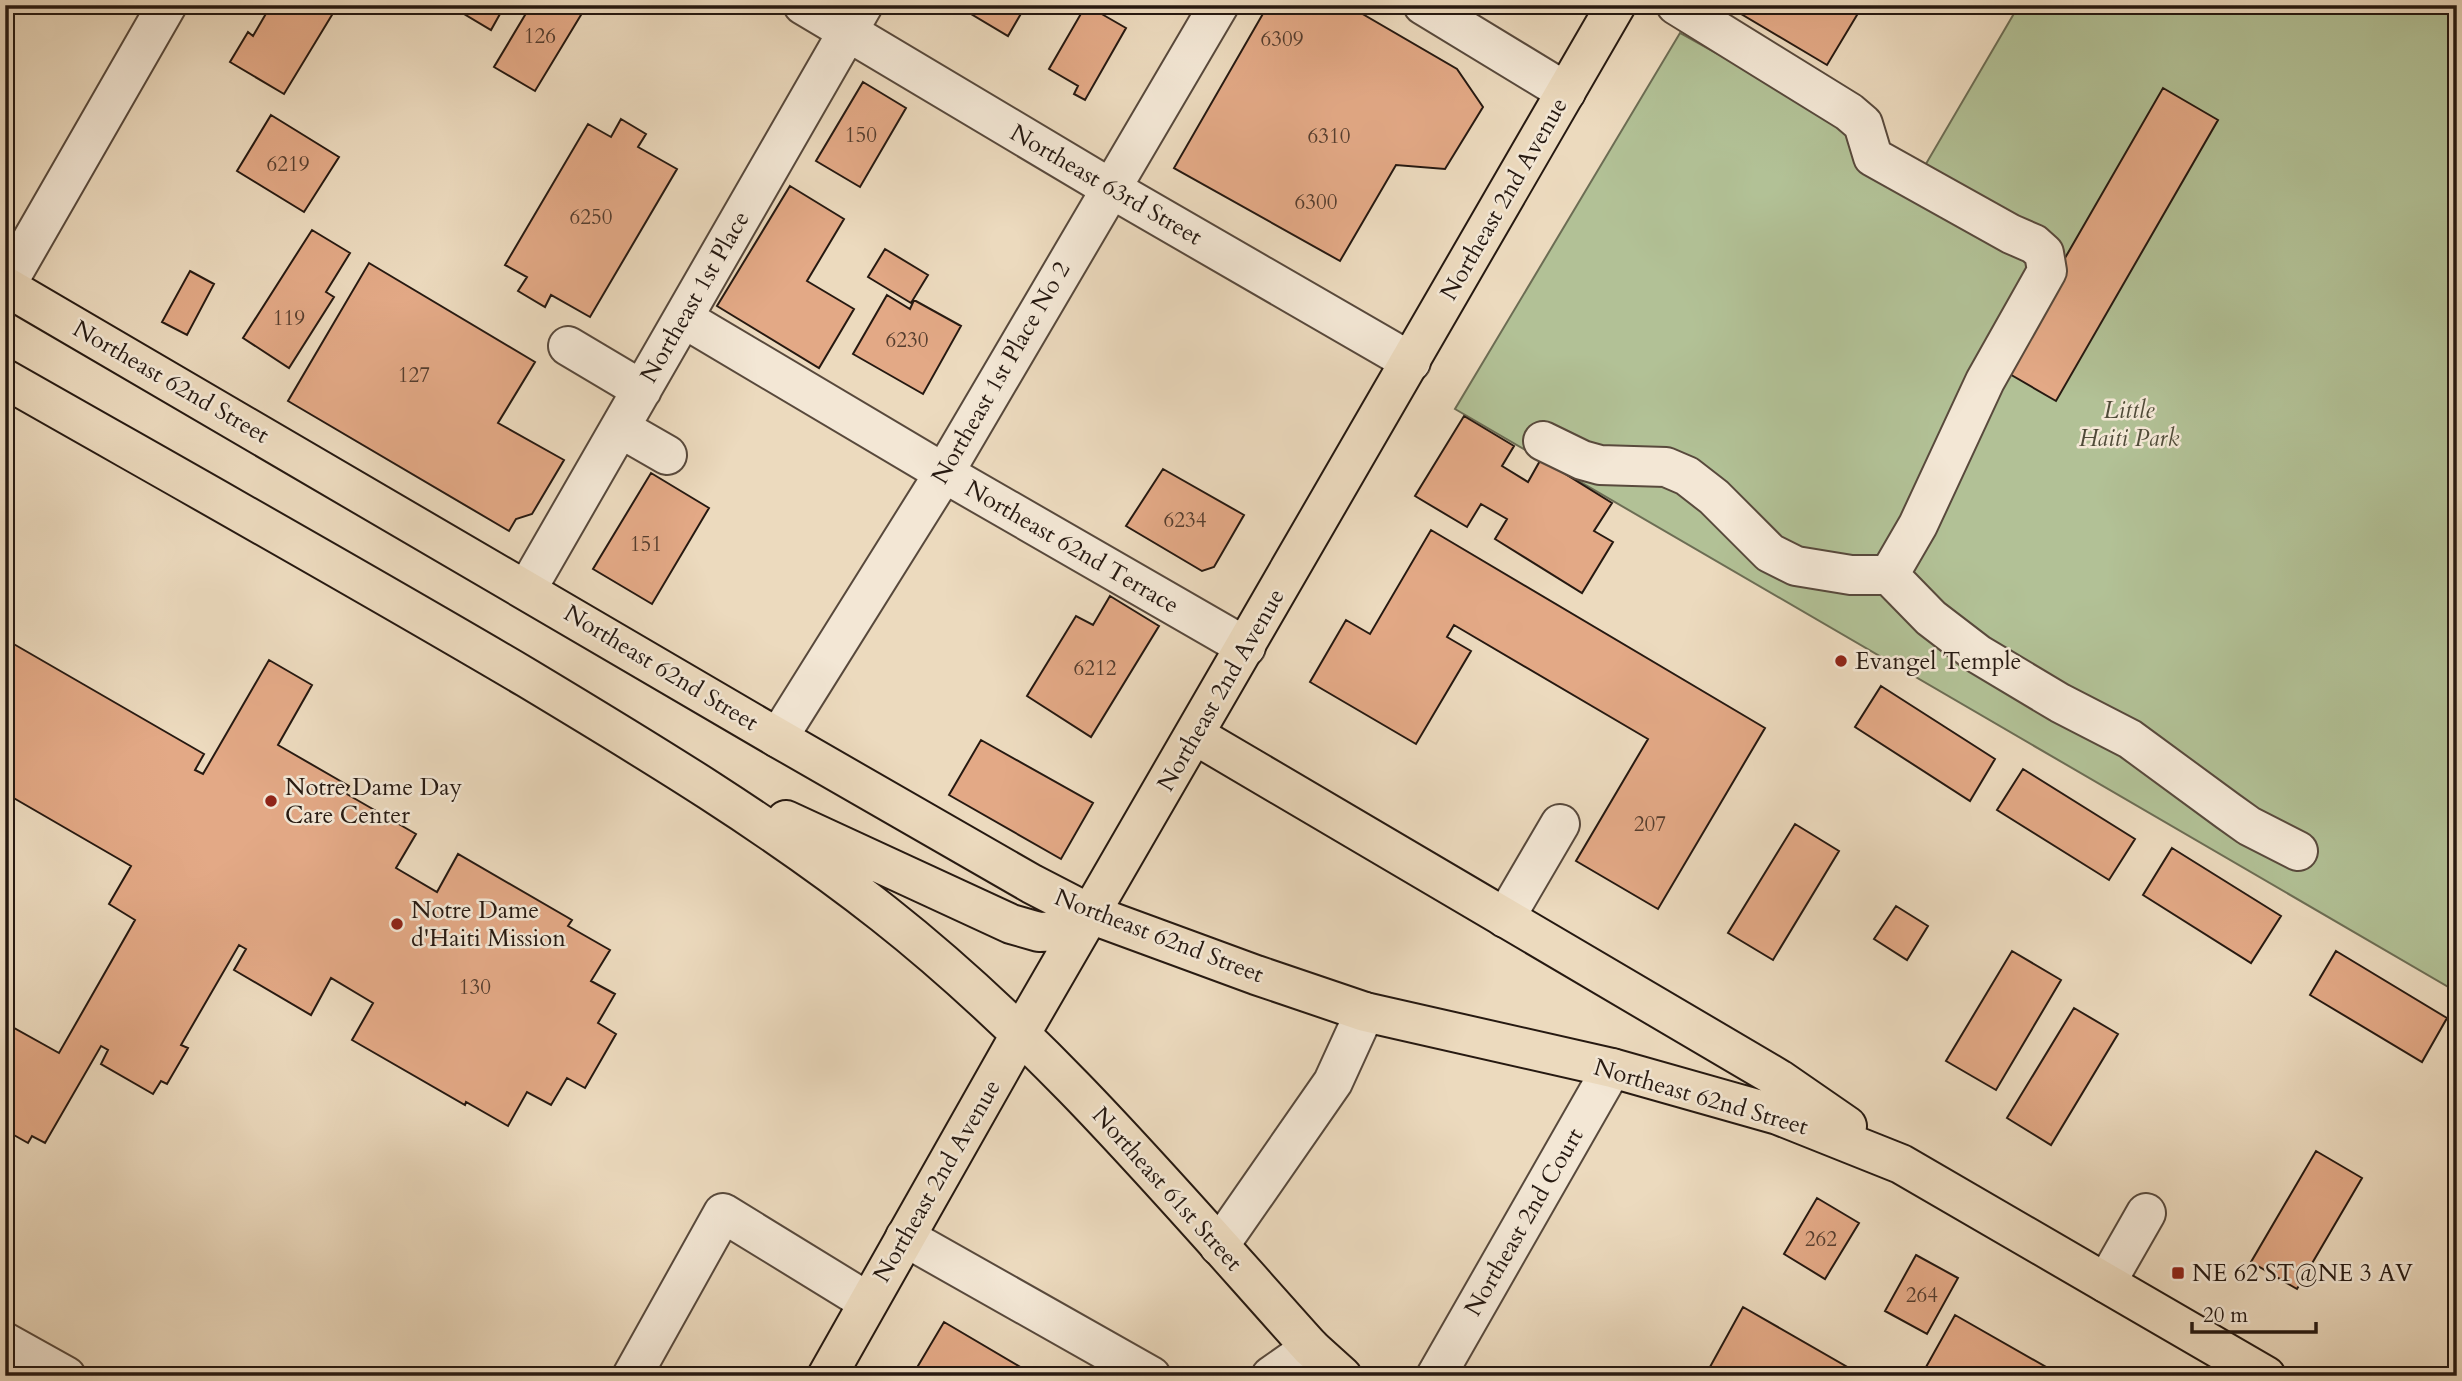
<svg xmlns="http://www.w3.org/2000/svg" width="2462" height="1381" viewBox="0 0 2462 1381" font-family="Cardo,serif">
	<style>
		.green { fill: #b2c196; stroke: #6c6d54; stroke-width: 2 }
		.building { fill: #e3a986; stroke: #261911; stroke-width: 2 }
		.lines { fill: none; stroke-linecap: round; stroke-linejoin: round }
		.minor-casing { stroke: #58493c; stroke-width: 42 }
		.major-casing { stroke: #261911; stroke-width: 42 }
		.minor { stroke: #f3e7d5; stroke-width: 38 }
		.major { stroke: #ecdabe; stroke-width: 38 }
		.poi-dot { fill: #8f2418; stroke: #f3e7d5; stroke-width: 2.5 }
		.labels { text-anchor: middle; dominant-baseline: central; stroke-width: 5; stroke-linejoin: round; paint-order: stroke }
		.number-label { font-size: 21px; fill: #553d2e }
		.street-label { font-size: 24px; fill: #261911; stroke: #f3e7d5 }
		.park-label { font-size: 24px; font-style: italic; fill: #504b39; stroke: #f3e7d5 }
		.poi-label { font-size: 24px; fill: #261911; stroke: #f3e7d5; text-anchor: start }
	</style>
	<rect width="100%" height="100%" fill="#ecdabe"/>
	<filter id="stains"><feTurbulence type="fractalNoise" baseFrequency=".00286" numOctaves="4"/><feColorMatrix values="0 0 0 0 .2 0 0 0 0 .09 0 0 0 0 .02 0 0 0 .5 -.17"/></filter>
	<radialGradient id="worn" r=".72"><stop offset=".6" stop-color="#630" stop-opacity="0"/><stop offset="1" stop-color="#630" stop-opacity=".3"/></radialGradient>
	<!-- green -->
	<path class="green" d="M2019,5h438v987l-1002,-583 225,-376 243,136z"/>
	<!-- building -->
	<path class="building" d="M271,5h67l-54,89 -54,-32 18,-30 5,4z
		M449,5h56l-14,25z
		M531,5h56l-52,86 -41,-24z
		M956,5h70l-18,31z
		M1086,5l40,23 -41,72 -11,-6 4,-8 -29,-17z
		M1268,5h79l110,64 26,38 -38,62 -49,-4 -56,96 -166,-93z
		M1726,5h137l-36,60z
		M863,82l43,26 -46,79 -44,-26z
		M2163,88l55,32 -162,281 -55,-32z
		M271,115l68,42 -35,55 -67,-41z
		M621,119l25,15 -8,13 39,22 -87,148 -39,-22 -6,12 -27,-16 9,-14 -22,-12 83,-141 23,13z
		M790,186l54,33 -37,62 47,28 -35,59 -102,-62z
		M312,230l38,23 -24,39 8,5 -45,71 -46,-30z
		M885,249l43,26 -17,28 -43,-26z
		M369,263l166,99 -37,61 66,37 -32,54 -16,5 -7,12 -221,-130z
		M190,271l24,13 -27,51 -25,-13z
		M887,295l23,14 4,-9 47,26 -38,68 -70,-40z
		M1464,416l50,30 -12,20 26,16 13,-23 71,44 -18,28 19,11 -31,51 -87,-54 12,-20 -26,-15 -14,23 -52,-31z
		M1163,469l81,46 -30,52 -12,4 -76,-45z
		M651,473l58,35 -57,96 -59,-35z
		M1431,530l334,198 -107,181 -82,-48 72,-122 -194,-114 -7,12 24,14 -55,93 -106,-62 36,-62 24,14z
		M1110,596l49,30 -68,111 -64,-41 49,-80 17,9z
		M5,639l199,115 -9,16 8,4 66,-114 43,25 -34,60 71,41 -4,7 71,41 -20,34 41,24 21,-38 114,66 -4,6 42,24 -19,31 24,13 -17,29 18,11 -31,54 -18,-10 -16,27 -24,-13 -19,34 -42,-24 -1,3 -113,-65 21,-37 -42,-25 -20,37 -77,-45 12,-21 -7,-4 -58,100 7,3 -21,36 -6,-3 -8,13 -52,-30 7,-14 -7,-4 -56,97 -13,-7 -4,7 -23,-13v-107l54,30 76,-133 -26,-16 22,-38 -126,-73z
		M1881,686l114,73 -25,42 -115,-74z
		M981,740l112,63 -32,56 -112,-64z
		M2023,769l112,70 -26,41 -112,-70z
		M1795,824l44,27 -66,109 -45,-27z
		M2172,848l109,68 -30,47 -108,-68z
		M1896,906l32,20 -21,34 -33,-21z
		M2012,951l49,29 -65,110 -50,-29z
		M2336,951l111,67 -25,44 -112,-67z
		M2074,1008l44,26 -67,111 -44,-27z
		M2316,1151l46,27 -65,111 -46,-27z
		M1817,1198l42,25 -34,56 -41,-25z
		M1916,1255l42,23 -31,56 -42,-23z
		M1743,1307l120,69h-158z
		M1955,1315l107,61h-141z
		M944,1322l90,53v1h-122z"/>
	<g class="lines">
		<defs>
			<path id="minor" d="M803,5l307,183 301,174
				M1423,5l143,87
				M1676,5l173,107 14,12 10,33 138,77 23,10 10,9 3,18 -62,110 -67,144 -29,50 42,43 47,36 82,49 70,36 98,72 21,15 49,25
				M5,287l162,-282
				M683,318l261,155 302,174
				M568,346l74,44
				M620,428l47,27
				M1543,441l39,19 18,5 66,2 21,9 27,21 56,56 26,13 55,9h38
				M527,589l336,-584
				M778,738l166,-265 275,-468
				M1505,918l55,-94
				M905,1237l246,139
				M1219,1246l114,-164 32,-70
				M2106,1283l40,-70
				M5,1342l61,34
				M632,1376l91,-163 145,89
				M1271,1376l40,-28
				M1436,1376l176,-308"/>
			<path id="major" d="M5,286l773,452 254,146 58,30 166,61 109,37 247,56 166,47 123,49 365,212
				M5,379c174,99 349,197 522,299 123,74 244,147 357,236 160,126 291,283 427,434l31,28
				M1195,735l584,344 68,47
				M786,820l225,104 28,8 26,-1 25,-17
				M827,1376l194,-343 595,-1028"/>
		</defs>
		<!-- minor casing -->
		<use href="#minor" class="minor-casing"/>
		<!-- major casing -->
		<use href="#major" class="major-casing"/>
		<!-- minor -->
		<use href="#minor" class="minor"/>
		<!-- major -->
		<use href="#major" class="major"/>
	</g>
	<!-- markers -->
	<g class="poi-dot">
		<circle cx="1841" cy="661" r="7"/>
		<circle cx="271" cy="801" r="7"/>
		<circle cx="397" cy="924" r="7"/>
		<rect x="2171" y="1266" width="14" height="14" rx="3.5"/>
	</g>
	<g class="labels">
		<!-- number labels -->
		<g class="number-label">
			<text x="540" y="36">126</text>
			<text x="1282" y="39">6309</text>
			<text x="861" y="135">150</text>
			<text x="1329" y="136">6310</text>
			<text x="288" y="164">6219</text>
			<text x="1316" y="202">6300</text>
			<text x="591" y="217">6250</text>
			<text x="289" y="318">119</text>
			<text x="907" y="340">6230</text>
			<text x="414" y="375">127</text>
			<text x="1185" y="520">6234</text>
			<text x="646" y="544">151</text>
			<text x="1095" y="668">6212</text>
			<text x="1650" y="824">207</text>
			<text x="475" y="987">130</text>
			<text x="1821" y="1239">262</text>
			<text x="1922" y="1295">264</text>
		</g>
		<!-- street labels -->
		<g class="street-label">
			<text transform="translate(1106 185) rotate(30)">Northeast 63rd Street</text>
			<text transform="translate(1504 199) rotate(-60)">Northeast 2nd Avenue</text>
			<text transform="translate(695 297) rotate(-60)">Northeast 1st Place</text>
			<text transform="translate(1001 373) rotate(-60)">Northeast 1st Place No 2</text>
			<text transform="translate(171 382) rotate(30)">Northeast 62nd Street</text>
			<text transform="translate(1072 547) rotate(30)">Northeast 62nd Terrace</text>
			<text transform="translate(661 668) rotate(31)">Northeast 62nd Street</text>
			<text transform="translate(1221 690) rotate(-60)">Northeast 2nd Avenue</text>
			<text transform="translate(1159 936) rotate(21)">Northeast 62nd Street</text>
			<text transform="translate(1701 1097) rotate(16)">Northeast 62nd Street</text>
			<text transform="translate(937 1181) rotate(-60)">Northeast 2nd Avenue</text>
			<text transform="translate(1167 1189) rotate(48)">Northeast 61st Street</text>
			<text transform="translate(1524 1222) rotate(-60)">Northeast 2nd Court</text>
		</g>
		<!-- park labels -->
		<g class="park-label">
			<text x="2129" y="410">Little<tspan x="2129" dy="28">Haiti Park</tspan></text>
		</g>
		<!-- poi labels -->
		<g class="poi-label">
			<text x="1855" y="661">Evangel Temple</text>
			<text x="285" y="787">Notre Dame Day<tspan x="285" dy="28">Care Center</tspan></text>
			<text x="411" y="910">Notre Dame<tspan x="411" dy="28">d'Haiti Mission</tspan></text>
			<text x="2192" y="1273">NE 62 ST@NE 3 AV</text>
		</g>
	</g>
	<!-- margin -->
	<rect width="2462" height="1381" fill="none" stroke="#ecdabe" stroke-width="28"/>
	<rect x="7" y="7" width="2448" height="1367" fill="none" stroke="#261911" stroke-width="3.5"/>
	<rect x="14" y="14" width="2434" height="1353" fill="none" stroke="#261911" stroke-width="2"/>
	<!-- scale -->
	<path d="M2192 1322v10h124v-10" fill="none" stroke="#261911" stroke-width="3.5"/>
	<text x="2203" y="1322" font-size="21" fill="#261911" stroke="#f3e7d5" stroke-width="5" paint-order="stroke">20 m</text>
	<rect width="100%" height="100%" filter="url(#stains)"/>
	<rect width="100%" height="100%" fill="url(#worn)"/>
</svg>
